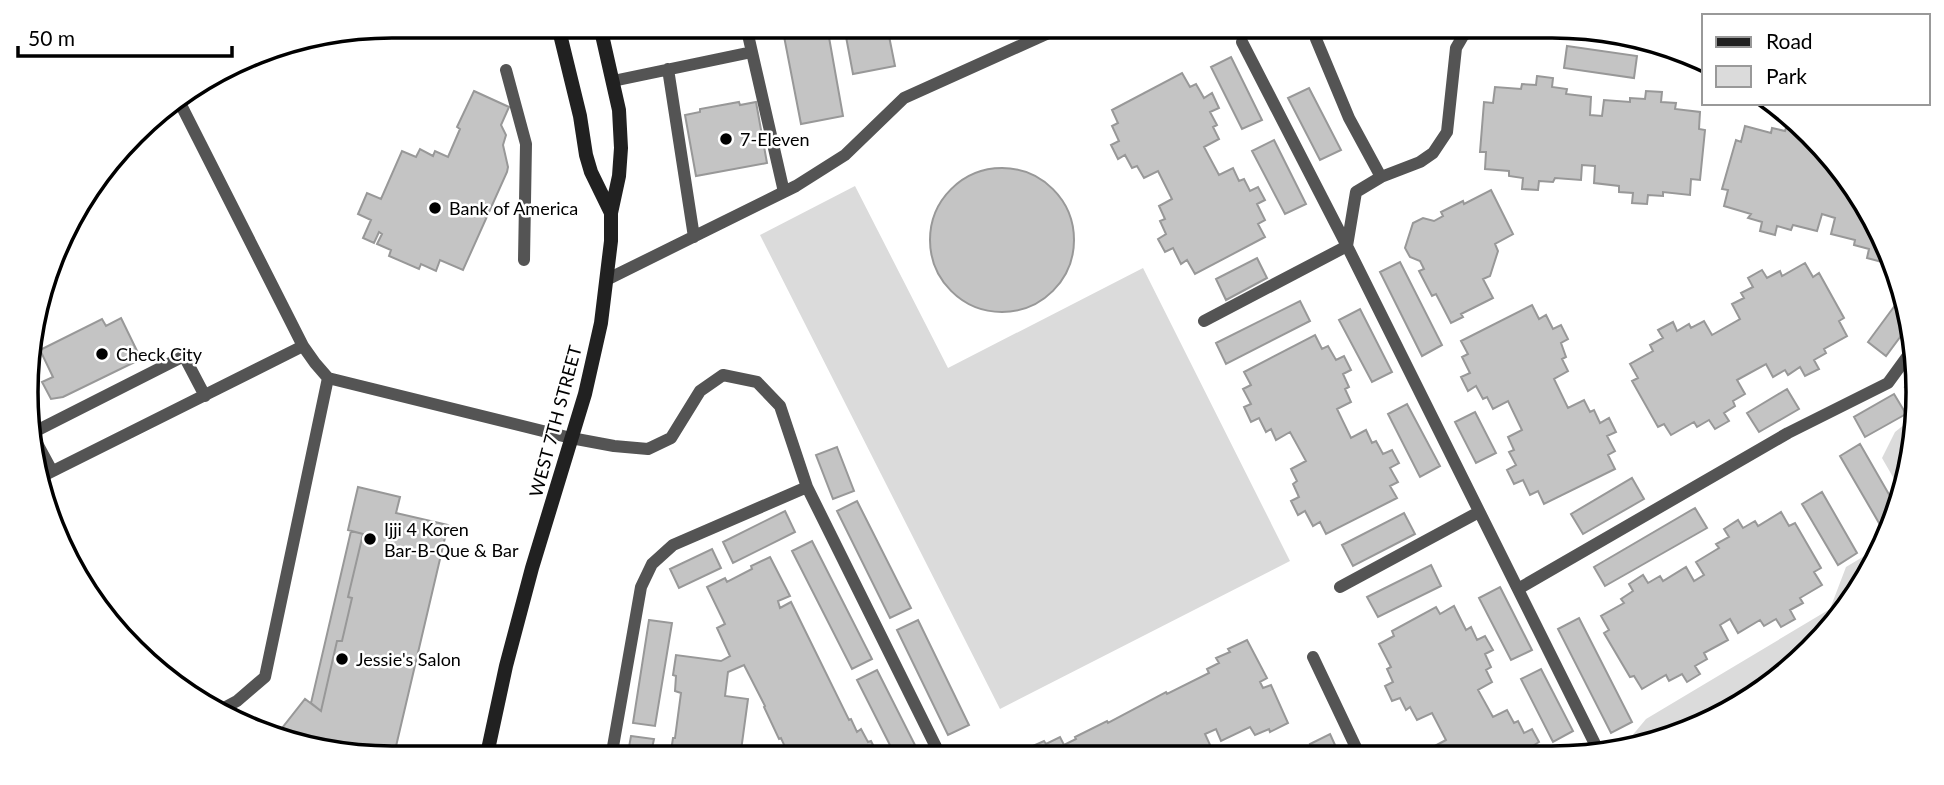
<svg xmlns="http://www.w3.org/2000/svg" width="1944" height="785" viewBox="0 0 1944 785" font-family="Lato,sans-serif">
	<style>
		.green { fill: #dbdbdb }
		.building { fill: #c4c4c4; stroke: #989898; stroke-width: 2 }
		.lines { fill: none; stroke-linecap: round; stroke-linejoin: round }
		.service { stroke: #545454; stroke-width: 12 }
		.minor { stroke: #545454; stroke-width: 14 }
		.secondary { stroke: #212121; stroke-width: 14 }
		.poi-dot { fill: #000; stroke: #fff; stroke-width: 2.5 }
		.labels { text-anchor: middle; dominant-baseline: central; stroke-width: 5; stroke-linejoin: round; paint-order: stroke }
		.poi-label { font-size: 18px; fill: #000; stroke: #fff; text-anchor: start }
		.street-label { font-size: 18px; fill: #000; stroke: #fff }
		.rim { fill: none; stroke: #000; stroke-width: 3.5 }
	</style>
	<rect width="100%" height="100%" fill="#fff"/>
	<!-- green -->
	<path class="green" d="M855,186l93,182 195,-100 147,293 -290,148 -240,-474z
		M1910,420l-9,71 -19,-33 13,-26z
		M1881,546l-25,50 -63,72 -80,53 -92,28 25,-30 184,-110 16,-42z"/>
	<!-- building -->
	<path class="building" d="M782,26h45l16,90 -42,8z
		M844,26h43l8,40 -42,8z
		M1567,46l70,10 -3,22 -70,-10z
		M1231,57l31,63 -20,9 -31,-62z
		M1182,73l8,14 6,-3 8,14 8,-5 7,15 -9,4 7,13 -4,2 6,12 -15,8 15,28 14,-7 6,13 5,-2 6,12 8,-4 7,13 -8,4 8,16 -7,4 7,13 -70,37 -8,-14 -6,4 -8,-16 -8,4 -7,-13 8,-5 -6,-13 5,-2 -6,-13 13,-7 -14,-28 -14,7 -7,-12 -5,2 -7,-13 -7,4 -7,-14 8,-4 -7,-15 6,-3 -6,-13z
		M1537,76l16,2 -1,9 15,2 -1,5 25,3 -1,18 12,1 2,-16 26,2v-4l15,1 1,-8 16,1 -1,10 15,1 -1,6 25,3 -1,17 6,1 -5,50 -9,-1 -1,16 -27,-3v4l-15,-1 -1,9 -15,-1 1,-10 -14,-1v-6l-25,-3 1,-17 -13,-1 -1,15 -26,-2 -2,4 -14,-1 -1,9 -16,-1 1,-11 -14,-2v-5l-24,-2 1,-17h-6l4,-50 9,1 2,-16 26,2 1,-5 14,1z
		M1309,88l32,62 -21,10 -32,-62z
		M474,91l35,16 -8,18 5,10 -3,10 5,22 -1,5 -44,98 -23,-10 -4,11 -15,-7 -2,5 -30,-13 2,-6 -14,-6 5,-10 -3,-2 -5,11 -11,-5 8,-18 -13,-6 9,-21 14,6 21,-48 14,6 4,-8 13,7 2,-5 13,6 12,-28 -3,-2z
		M739,102l1,3 16,-3 11,61 -71,13 -11,-61 15,-3v-3z
		M1788,122l11,3 3,4 -2,5 8,2 72,94 6,23h-2l-2,9 -15,-4 2,-9 -15,-4 1,-5 -24,-6 4,-16 -13,-4 -5,17 -24,-6 -2,5 -14,-4 -2,9 -15,-4 2,-9 -14,-4 3,-4 -27,-8 4,-16 -6,-1 14,-49 5,2 4,-16 26,7 1,-5 13,3z
		M1274,140l32,64 -21,10 -33,-63z
		M930 240a72 72 0 1 1 144 0a72 72 0 1 1-144 0Z
		M1491,190l22,44 -18,10 3,7 -8,25 -7,3 10,19 -32,16 2,3 -12,6 -15,-29 -4,2 -13,-25 5,-2 -4,-8 -10,-4 -5,-9 8,-25 10,-5 11,3 9,-5 -2,-4 22,-11 1,3z
		M1257,258l10,20 -41,22 -10,-21z
		M1400,262l42,83 -20,11 -42,-84z
		M1805,263l8,14 6,-4 25,45 -5,3 8,15 -23,13 2,4 -12,7 5,9 -14,7 -5,-9 -12,8 -3,-5 -12,7 -7,-13 -29,16 8,14 -12,7 2,5 -11,7 5,8 -14,8 -6,-9 -12,7 -3,-5 -23,13 -7,-11 -6,3 -26,-46 6,-3 -8,-14 23,-13 -3,-6 13,-7 -5,-8 15,-8 4,9 12,-7 2,4 13,-7 8,14 28,-16 -8,-15 12,-6 -3,-5 12,-6 -5,-9 14,-8 5,8 13,-7 2,5z
		M1899,300l7,29 -20,27 -18,-14z
		M1300,301l10,20 -84,43 -10,-21z
		M1532,305l7,14 7,-4 7,14 8,-4 7,14 -7,4 5,14 -4,2 6,12 -14,8 14,29 16,-8 6,12 4,-2 6,13 9,-5 7,14 -9,4 8,15 -7,4 7,14 -71,35 -6,-13 -8,4 -7,-15 -9,4 -7,-14 9,-5 -7,-13 5,-2 -6,-13 14,-7 -14,-29 -15,8 -6,-12 -4,2 -7,-13 -8,5 -7,-14 9,-4 -8,-16 6,-3 -7,-13z
		M1360,309l32,63 -20,10 -33,-62z
		M121,318l20,41 -78,38 -12,2 -9,-17 11,-5 -13,-27 62,-31 4,7z
		M1315,335l7,14 6,-3 8,14 8,-4 7,14 -8,4 6,13 -4,2 6,13 -14,7 14,29 15,-8 6,13 4,-2 7,13 9,-4 7,13 -9,5 8,14 -8,4 7,12 -71,36 -6,-12 -7,4 -8,-15 -7,4 -7,-14 8,-4 -6,-13 4,-3 -6,-12 15,-8 -16,-29 -14,8 -5,-11 -5,3 -7,-14 -8,4 -7,-15 7,-3 -8,-15 8,-4 -7,-13z
		M1917,371l-3,22 -9,-6z
		M1787,389l12,20 -40,23 -12,-19z
		M1894,394l12,20 -41,23 -11,-20z
		M1407,404l33,62 -20,11 -32,-63z
		M1475,412l21,41 -20,10 -21,-41z
		M1860,444l38,66 -12,25 -46,-79z
		M837,447l17,44 -21,8 -17,-44z
		M1632,478l12,21 -61,35 -12,-20z
		M358,487l42,10 -4,16 52,12 -55,234 -104,-17 -10,-10 26,-33 16,12 16,-70h5l10,-43 -4,-1 15,-63 -15,-4z
		M1822,492l35,61 -19,12 -36,-61z
		M857,501l54,107 -21,10 -53,-107z
		M1695,508l12,20 -102,58 -11,-19z
		M785,511l10,21 -62,31 -10,-21z
		M1781,512l8,14 6,-3 26,45 -7,4 8,13 -22,13 3,5 -13,7 5,9 -14,8 -5,-8 -12,7 -4,-6 -22,13 -8,-14 -10,6 8,15 -24,13 3,6 -12,7 5,8 -13,8 -5,-8 -13,7 -3,-6 -24,14 -8,-13 -4,1 -26,-44 5,-3 -8,-14 23,-13 -3,-4 12,-8 -4,-7 14,-9 5,8 12,-7 3,5 23,-14 8,14 10,-6 -8,-13 23,-14 -3,-4 13,-7 -5,-8 14,-9 5,8 12,-7 3,5z
		M1404,513l11,21 -62,32 -11,-21z
		M351,531l12,3 -15,63 4,1 -10,43h-5l-16,70 -10,-8z
		M812,541l60,118 -20,10 -60,-118z
		M712,549l9,19 -42,20 -9,-19z
		M770,557l20,39 -12,5 2,7 11,-6 58,118 2,-1 6,13 4,-3 7,13 3,-1 8,16 -89,1 -9,-20 -2,1 -15,-32 1,-1 -21,-41 -16,7 -3,24 23,3 -8,59h-70l3,-20h2l6,-45 -6,-2 1,-15 -3,-1 3,-20 45,6 9,-5 -13,-28 8,-4 -18,-37 18,-9 2,4 25,-13 -1,-3z
		M1431,565l10,21 -63,31 -11,-20z
		M1500,587l32,63 -21,10 -32,-62z
		M1454,606l12,24 5,-3 6,13 8,-4 8,14 -8,4 6,13 -5,3 6,12 -14,8 15,27 14,-7 7,13 4,-2 6,12 8,-4 7,13 -8,5 5,9h-100l-5,-8 15,-8 -14,-27 -15,7 -7,-13 -4,3 -6,-12 -8,3 -7,-15 8,-4 -6,-13 4,-2 -12,-23 15,-8 -2,-5 44,-24 4,7z
		M1579,618l53,104 -21,11 -53,-104z
		M649,620l23,3 -17,103 -22,-3z
		M918,620l51,105 -21,10 -51,-105z
		M1247,640l20,38 -7,4 3,6 8,-3 17,38 -18,9 -1,-3 -14,6 -5,-8 -29,14 -5,-12 -11,5 6,13 -19,10h-162l-4,-8 18,-8 2,3 14,-7 4,8 12,-6 -1,-2 32,-16 1,2 58,-31 1,2 42,-21 -2,-4 12,-6 -3,-5 14,-6 -2,-3z
		M1541,669l32,62 -20,11 -32,-63z
		M877,670l44,87h-25l-39,-77z
		M1330,734l10,22h-24l-6,-12z
		M631,736l23,3 -4,19h-23z"/>
	<g class="lines">
		<!-- service -->
		<path class="service" d="M746,26l38,166
			M1315,26l1,13 33,79 32,59
			M1242,42l105,204 253,508
			M668,69l26,168
			M506,70l20,74 -2,116
			M613,81l139,-29
			M179,101l124,245 12,17 13,15 243,60 43,8 34,3 23,-11 29,-47 23,-16 34,7 23,24 27,81 134,270
			M606,280l190,-94 49,-31 59,-57 160,-72
			M1204,321l143,-75 9,-54 25,-15 39,-15 13,-9 14,-21 9,-84 7,-12 13,-10
			M32,433l152,-77 21,40
			M32,434l20,37
			M39,478l264,-132
			M1340,587l139,-75
			M1518,589l270,-156 100,-50 24,-33
			M1313,657l47,99
			M220,710l17,-9 28,-24 63,-299
			M611,758l30,-171 11,-23 21,-19 134,-58"/>
		<!-- minor -->
		<path class="minor" d="M1600,755v-1"/>
		<!-- secondary -->
		<path class="secondary" d="M558,26l22,90 6,39 5,17 20,41
			M486,759l20,-93 26,-98 53,-174 16,-71 10,-82v-28l8,-37 2,-28 -2,-38 -19,-84"/>
	</g>
	<!-- markers -->
	<g class="poi-dot">
		<circle cx="726" cy="139" r="7"/>
		<circle cx="435" cy="208" r="7"/>
		<circle cx="102" cy="354" r="7"/>
		<circle cx="370" cy="539" r="7"/>
		<circle cx="342" cy="659" r="7"/>
	</g>
	<g class="labels">
		<!-- poi labels -->
		<g class="poi-label">
			<text x="740" y="139">7-Eleven</text>
			<text x="449" y="208">Bank of America</text>
			<text x="116" y="354">Check City</text>
			<text x="384" y="529">Ijji 4 Koren<tspan x="384" dy="21">Bar-B-Que &amp; Bar</tspan></text>
			<text x="356" y="659">Jessie's Salon</text>
		</g>
		<!-- street labels -->
		<g class="street-label">
			<text transform="translate(555 421) rotate(-75)">WEST 7TH STREET</text>
		</g>
	</g>
	<!-- crop -->
	<path d="M0 0H1944V785H0ZM392 38H1552A354 354 0 0 1 1906 392V392A354 354 0 0 1 1552 746H392A354 354 0 0 1 38 392V392A354 354 0 0 1 392 38Z" fill="#fff" fill-rule="evenodd"/>
	<path class="rim" d="M392 38H1552A354 354 0 0 1 1906 392V392A354 354 0 0 1 1552 746H392A354 354 0 0 1 38 392V392A354 354 0 0 1 392 38Z"/>
	<!-- legend -->
	<rect x="1702" y="14" width="228" height="91" fill="#ffffff" stroke="#999999" stroke-width="2"/>
	<rect x="1716" y="37" width="35" height="10" fill="#212121" stroke="#999999" stroke-width="2"/>
	<text x="1766" y="49" font-size="21" fill="#000000">Road</text>
	<rect x="1716" y="66" width="35" height="21" fill="#dbdbdb" stroke="#999999" stroke-width="2"/>
	<text x="1766" y="84" font-size="21" fill="#000000">Park</text>
	<!-- scale -->
	<path d="M18 46v10h214v-10" fill="none" stroke="#000000" stroke-width="3.5"/>
	<text x="28" y="46" font-size="21" fill="#000000" stroke="#ffffff" stroke-width="5" paint-order="stroke">50 m</text>
</svg>
